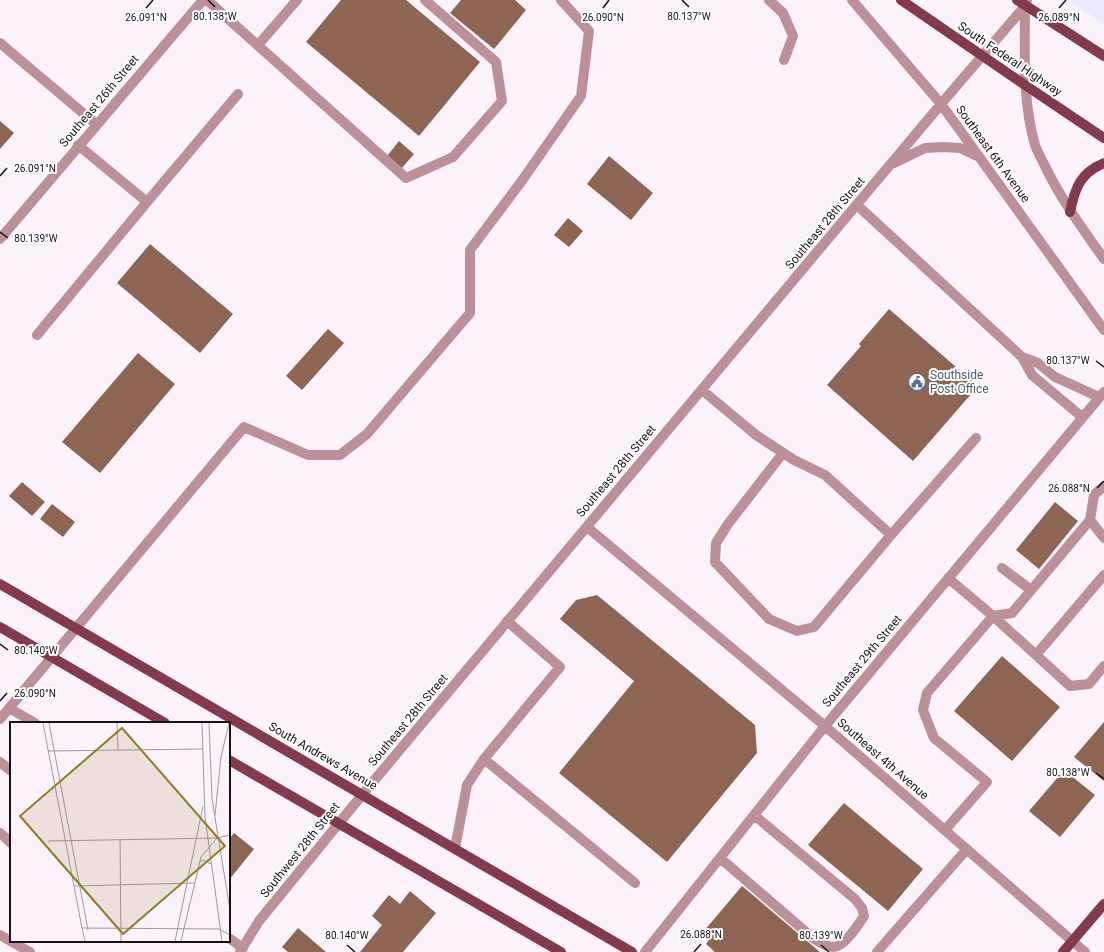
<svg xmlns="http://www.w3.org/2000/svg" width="1104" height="952" viewBox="0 0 1104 952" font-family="Roboto,sans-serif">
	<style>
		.industrial { fill: #ebe9ff }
		.building { fill: #8e6453 }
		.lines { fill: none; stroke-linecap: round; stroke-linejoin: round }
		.minor { stroke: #bc9098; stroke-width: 10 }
		.major { stroke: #843a4d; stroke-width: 10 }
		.ticks { fill: none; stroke: #161317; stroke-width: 1.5 }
		.labels { text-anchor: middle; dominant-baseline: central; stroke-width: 4; stroke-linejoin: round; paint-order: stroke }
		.street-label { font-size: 12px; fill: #161317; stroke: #fff }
		.service-label { font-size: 12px; fill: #4e5e75; stroke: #fff; text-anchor: start }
		.inset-road { fill: none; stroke: #9f99a0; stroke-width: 1 }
		.view { fill: #967b23; fill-opacity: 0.15; stroke: #967b23; stroke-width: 2 }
		.inset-edge { fill: none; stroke: #161317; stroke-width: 2 }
		.ticks-label { font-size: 10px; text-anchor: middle; fill: #161317; stroke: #fff; stroke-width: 4; stroke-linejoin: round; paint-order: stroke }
	</style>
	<rect width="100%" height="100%" fill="#fbf2fc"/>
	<!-- industrial -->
	<path class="industrial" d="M1067,0h37v24z"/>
	<!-- building -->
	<path class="building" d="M341,0h65l74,62 -61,74 -113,-94z
		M461,0h54l11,10 -32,39 -44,-36z
		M0,121l14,12 -14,16z
		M399,141l15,13 -12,14 -15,-12z
		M609,156l44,37 -22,27 -44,-36z
		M568,218l15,13 -14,16 -15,-12z
		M150,244l83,70 -33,39 -83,-70z
		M889,309l89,77 -65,75 -86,-76 34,-39 -2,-2z
		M328,329l16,14 -42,47 -16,-14z
		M138,353l37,31 -75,89 -38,-31z
		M22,482l23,20 -13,14 -23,-20z
		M1055,502l23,19 -39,48 -23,-19z
		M52,504l23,18 -12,15 -23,-18z
		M597,595l158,130 2,28 -90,109 -108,-89 75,-92 -74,-62 16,-19z
		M1002,656l58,51 -48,54 -58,-50z
		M1104,722v59l-30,-24z
		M1064,770l31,25 -35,42 -31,-26z
		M844,803l79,66 -35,42 -80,-66z
		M234,833l20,16 -25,31v-41z
		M742,886l78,66h-105l-9,-8 5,-7 -7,-6z
		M410,891l26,22 -33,39h-43l22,-27 -10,-9 17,-21 11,9z
		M298,928l28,24h-38l-6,-5z"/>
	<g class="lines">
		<!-- minor -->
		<path class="minor" d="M207,0l199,178 47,-21 49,-56 -6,-39 -71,-62
			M769,0l14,13 10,23 -9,24
			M852,0l89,104 163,226
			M1025,6c0,46 -3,94 10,139 2,6 6,13 9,19 16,34 38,64 60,95
			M0,43l96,81
			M258,45l39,-45
			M894,163l31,-15 17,-1 18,1 17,8
			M147,202l91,-108
			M857,205l165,152 10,18 50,42
			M0,239l203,-239
			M37,335l110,-133 -69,-57
			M1022,357l16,6 17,14 44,20
			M702,390l54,45 38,25 31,15 66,60 -77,92 -17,4 -28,-12 -54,-57 1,-19 12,-19 55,-71
			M1104,486l-10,9 -4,25 14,18
			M587,527l238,199 260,226
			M891,535l85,-97
			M1002,568l29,22
			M1104,575l-68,80 34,31 19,-2 15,-18
			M1036,655l-43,-39 19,-3 78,-93
			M9,708l26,15
			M0,719l244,-292 64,28h32l27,-21 103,-121v-63l51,-68 60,-86 8,-65 -28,-31
			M484,759l151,124
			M0,762l11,9
			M945,830l42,-48 -53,-44 -11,-28 4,-17 66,-77 -45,-38
			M0,833l11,10
			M455,848l12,-63 17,-26 76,-92 -53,-46
			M720,858l93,80c6,4 14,9 21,9 11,-1 24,-22 30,-31l-2,-8 -7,-9 -101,-84
			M0,935l30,17
			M229,938l14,10
			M240,952l19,-31 103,-126 579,-691 84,-98 2,-6
			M645,952l180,-226 279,-334
			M877,952l90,-103"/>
		<!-- major -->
		<path class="major" d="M901,0l124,85 79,53
			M1017,0l87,56
			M1070,212c5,-24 10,-39 34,-49
			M0,584l632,368
			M0,627l165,96
			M229,760l332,192
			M1063,952l41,-48"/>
	</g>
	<!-- ticks -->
	<path class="ticks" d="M208,0l7,7M682,0l7,7M146,8l7,-8M603,8l6,-8M1059,8l7,-8M0,176l7,-8M0,232l8,6M1096,361l8,6M1097,488l7,-7M0,644l8,6M0,701l7,-8M1096,773l8,6M347,945l8,7M821,945l8,7M694,952l7,-8"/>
	<!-- icons -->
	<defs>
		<symbol id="civic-ring" viewBox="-11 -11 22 22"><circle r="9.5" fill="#fff" stroke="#5c6f8a" stroke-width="1.5"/><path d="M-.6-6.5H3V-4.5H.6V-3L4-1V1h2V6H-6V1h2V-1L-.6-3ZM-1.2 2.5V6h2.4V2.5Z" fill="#5c6f8a"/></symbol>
	</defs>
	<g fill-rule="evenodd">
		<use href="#civic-ring" x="907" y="372" width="20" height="20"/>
	</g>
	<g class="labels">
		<!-- street labels -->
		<g class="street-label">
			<text transform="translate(1010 59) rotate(34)">South Federal Highway</text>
			<text transform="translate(99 101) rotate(-50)">Southeast 26th Street</text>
			<text transform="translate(993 154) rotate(54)">Southeast 6th Avenue</text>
			<text transform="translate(825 223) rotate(-50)">Southeast 28th Street</text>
			<text transform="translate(616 471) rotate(-50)">Southeast 28th Street</text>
			<text transform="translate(862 661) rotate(-50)">Southeast 29th Street</text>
			<text transform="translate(408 720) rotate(-50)">Southeast 28th Street</text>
			<text transform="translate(323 756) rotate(30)">South Andrews Avenue</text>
			<text transform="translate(883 759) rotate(41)">Southeast 4th Avenue</text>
			<text transform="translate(300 850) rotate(-51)">Southwest 28th Street</text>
		</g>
		<!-- service labels -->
		<g class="service-label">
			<text x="930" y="375">Southside<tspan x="930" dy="14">Post Office</tspan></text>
		</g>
	</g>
	<!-- overview -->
	<g transform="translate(10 722)">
		<rect width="220" height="220" fill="#fbf2fc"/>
		<path class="inset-road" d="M33,1l39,205 137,1 11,6M39,1l39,207M107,1l1,27M192,1l3,94 17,124M199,1l3,76 18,111M38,29l155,-2M205,93l6,-58 8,-34M110,118l1,101M38,119l169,-3 13,-3M189,140l5,-2 7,4M64,164l120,-3M72,206l3,13M165,219l28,-135M171,219l20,-84 16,-19"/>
		<path class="view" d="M112,6l103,118 -102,88 -103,-118z"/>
		<rect width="220" height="220" class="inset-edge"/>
	</g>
	<g class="ticks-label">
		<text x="215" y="20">80.138°W</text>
		<text x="689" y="20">80.137°W</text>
		<text x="146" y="21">26.091°N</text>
		<text x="603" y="21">26.090°N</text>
		<text x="1059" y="21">26.089°N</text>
		<text x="35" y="172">26.091°N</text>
		<text x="36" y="242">80.139°W</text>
		<text x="1068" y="364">80.137°W</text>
		<text x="1069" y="492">26.088°N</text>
		<text x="36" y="654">80.140°W</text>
		<text x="35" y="697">26.090°N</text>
		<text x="1068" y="776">80.138°W</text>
		<text x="701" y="938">26.088°N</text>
		<text x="347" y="939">80.140°W</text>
		<text x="821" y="939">80.139°W</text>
	</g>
</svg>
